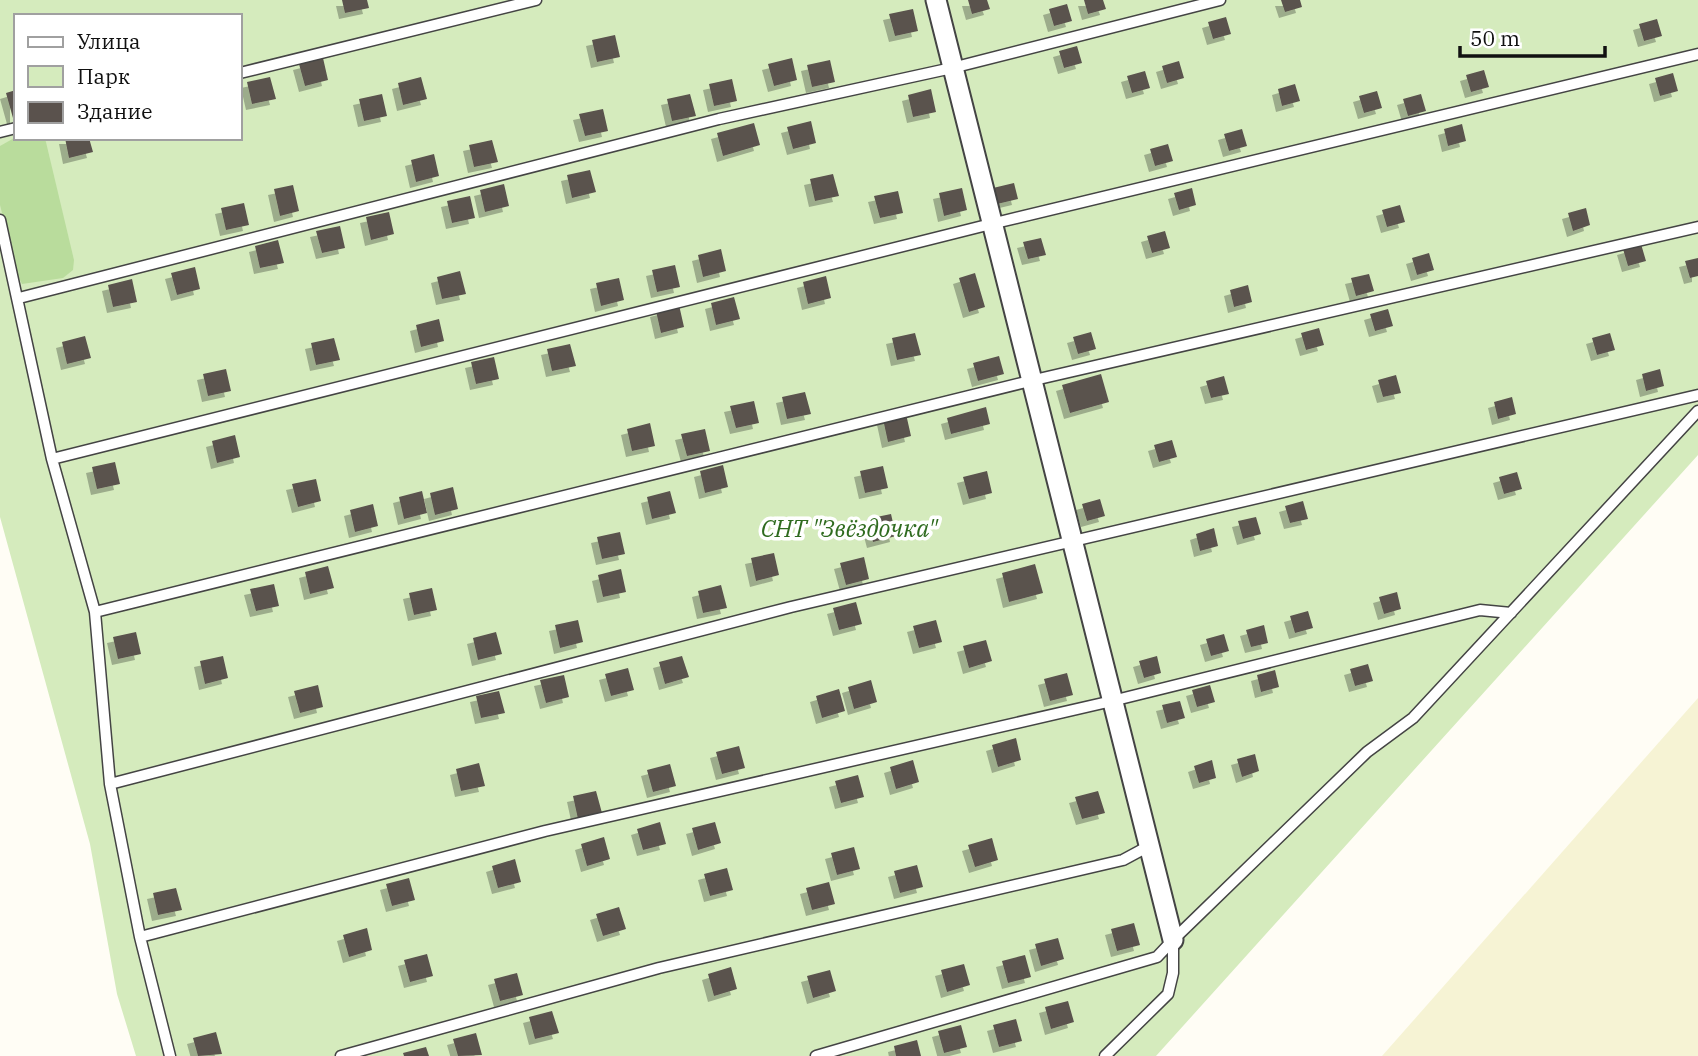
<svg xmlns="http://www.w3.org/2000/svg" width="1698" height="1056" viewBox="0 0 1698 1056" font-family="'IBM Plex Serif',serif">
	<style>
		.farmland { fill: #f6f3d4 }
		.green { fill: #d5ebbd; fill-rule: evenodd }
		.forest { fill: #b9dc9c }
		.building { fill: #5a524d; filter: url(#shadow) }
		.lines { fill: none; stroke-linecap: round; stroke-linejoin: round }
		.lane-casing { stroke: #444; stroke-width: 13 }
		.street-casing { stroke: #444; stroke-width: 23 }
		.lane { stroke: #fff; stroke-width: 10 }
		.street { stroke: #fff; stroke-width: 19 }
		.labels { text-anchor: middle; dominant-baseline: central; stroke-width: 7; stroke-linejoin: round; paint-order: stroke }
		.park-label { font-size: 24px; font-style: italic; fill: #2f6b1f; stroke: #fff }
	</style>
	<defs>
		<filter id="shadow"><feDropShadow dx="-6" dy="6" stdDeviation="0" flood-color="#0004"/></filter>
	</defs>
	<rect width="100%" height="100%" fill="#fffdf5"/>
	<!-- farmland -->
	<path class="farmland" d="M1698,698v358h-316z"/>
	<!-- green -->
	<path class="green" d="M0,0h1698v455l-542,601h-1020l-19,-62 -27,-150 -90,-327zM16,16h224v122h-224z"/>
	<!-- forest -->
	<path class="forest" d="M16,137l29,1 29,122 -1,10 -10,8 -41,6 -5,-10 -17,-69v-59z"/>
	<!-- building -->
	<path class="building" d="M342,0h25l2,8 -24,5z
		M968,0h19l3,9 -18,5z
		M1084,0h19l3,9 -18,5z
		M1281,0h19l2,7 -17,5z
		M1067,4l5,17 -18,5 -5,-17z
		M913,9l5,22 -23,5 -6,-22z
		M1226,17l5,17 -18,5 -5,-17z
		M1657,19l5,17 -18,5 -5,-17z
		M615,35l5,22 -23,5 -5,-22z
		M1077,46l5,17 -18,5 -5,-17z
		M323,58l5,22 -23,6 -6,-22z
		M792,58l5,22 -23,6 -6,-22z
		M830,60l5,22 -23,5 -5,-22z
		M1179,61l5,17 -17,5 -5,-17z
		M1484,70l5,17 -18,5 -5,-17z
		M1145,71l5,17 -18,5 -5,-17z
		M1673,73l5,18 -18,5 -5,-18z
		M270,77l6,22 -24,5 -5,-22z
		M421,77l6,22 -24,6 -5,-22z
		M732,79l5,22 -23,5 -5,-22z
		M1295,84l5,17 -18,5 -4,-17z
		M931,89l5,23 -23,5 -5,-22z
		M16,90v27l-3,1 -7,-25z
		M1377,91l5,17 -18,5 -5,-17z
		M382,94l5,22 -23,5 -5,-22z
		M690,94l6,22 -24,5 -5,-22z
		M1421,94l5,17 -18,5 -5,-17z
		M603,109l5,22 -23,5 -6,-22z
		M811,121l5,22 -23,6 -6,-22z
		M754,123l6,22 -37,11 -6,-23z
		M1462,124l4,17 -18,5 -4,-17z
		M1242,129l5,17 -18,5 -5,-17z
		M65,138h24l4,14 -24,6z
		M492,140l6,22 -24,5 -5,-22z
		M1168,144l5,17 -18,5 -5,-17z
		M434,154l5,22 -23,6 -5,-22z
		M590,170l6,22 -24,6 -5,-23z
		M833,174l6,22 -24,5 -5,-22z
		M1014,183l4,16 -21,5 -4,-16z
		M504,184l5,22 -24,6 -5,-22z
		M293,185l6,26 -19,5 -6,-27z
		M962,188l5,22 -23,6 -5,-23z
		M1192,188l4,17 -17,5 -5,-17z
		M898,191l5,22 -23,5 -6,-22z
		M470,196l5,22 -23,5 -5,-22z
		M244,203l5,22 -23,5 -5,-22z
		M1400,205l5,17 -18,5 -5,-17z
		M1586,208l4,17 -17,6 -5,-18z
		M389,212l5,22 -23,6 -5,-23z
		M340,226l5,22 -23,5 -6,-22z
		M1165,231l5,17 -18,5 -5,-17z
		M1041,238l5,17 -18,4 -5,-17z
		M278,240l6,23 -24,5 -5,-22z
		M1641,244l5,17 -18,5 -5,-17z
		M721,249l5,22 -23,6 -5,-22z
		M1429,253l5,17 -17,5 -5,-17z
		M1698,258v18l-8,2 -5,-17z
		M675,265l5,22 -23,5 -5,-22z
		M195,267l5,22 -23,6 -6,-22z
		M460,271l6,23 -24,5 -5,-22z
		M975,273l10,34 -16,5 -10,-34z
		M1369,274l5,17 -18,5 -5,-18z
		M826,276l5,22 -23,6 -5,-22z
		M619,278l5,22 -23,6 -5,-23z
		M132,279l5,23 -24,5 -5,-22z
		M1248,285l4,17 -18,5 -4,-17z
		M734,297l6,22 -24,6 -5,-22z
		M679,305l5,22 -23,6 -5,-22z
		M1388,309l5,17 -18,5 -5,-17z
		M439,319l5,22 -23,6 -5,-22z
		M1319,328l5,17 -18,5 -5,-17z
		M1091,332l5,17 -18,5 -5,-17z
		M915,333l6,22 -24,5 -5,-22z
		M1610,333l5,17 -18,5 -5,-17z
		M85,336l6,22 -24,6 -5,-22z
		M334,338l6,22 -24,5 -5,-22z
		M570,344l6,22 -24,5 -5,-22z
		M999,356l5,18 -26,7 -5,-18z
		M494,357l5,22 -23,5 -5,-22z
		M226,369l5,22 -23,5 -5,-22z
		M1660,369l4,17 -18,5 -4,-17z
		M1101,374l8,28 -39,11 -8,-28z
		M1396,375l5,18 -18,4 -5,-17z
		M1224,376l5,18 -18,4 -5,-17z
		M805,392l6,22 -24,5 -5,-22z
		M1512,397l4,17 -18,5 -4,-17z
		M754,401l5,22 -23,5 -6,-22z
		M986,407l4,17 -39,10 -4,-16z
		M906,414l5,22 -23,6 -5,-23z
		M650,423l5,23 -23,5 -5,-22z
		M705,429l5,22 -23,5 -6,-22z
		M235,435l5,22 -23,6 -5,-22z
		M1172,440l5,17 -18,5 -5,-17z
		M115,462l5,22 -23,5 -5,-22z
		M723,465l5,22 -23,6 -5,-22z
		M883,466l5,22 -23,5 -5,-22z
		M987,471l5,22 -23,6 -6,-22z
		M1517,472l5,17 -18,5 -5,-17z
		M316,479l5,22 -23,6 -6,-23z
		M453,487l5,22 -23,6 -5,-22z
		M422,491l5,22 -23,6 -5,-22z
		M670,491l6,22 -24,6 -5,-22z
		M1100,499l5,17 -18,5 -5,-17z
		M1303,501l5,18 -18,4 -5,-17z
		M373,504l5,22 -23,6 -5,-22z
		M891,514l5,22 -23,6 -6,-23z
		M1256,517l5,17 -18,5 -5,-18z
		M1214,528l4,18 -18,5 -4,-17z
		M620,532l5,22 -23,5 -5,-22z
		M774,553l5,22 -23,6 -5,-23z
		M864,557l5,22 -23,6 -6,-22z
		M1035,564l8,29 -34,9 -7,-29z
		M328,566l6,22 -24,6 -5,-22z
		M621,569l5,23 -23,5 -5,-22z
		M274,584l5,22 -23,5 -6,-22z
		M721,585l6,23 -24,5 -5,-22z
		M432,588l5,22 -23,5 -5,-22z
		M1397,592l4,17 -17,5 -5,-17z
		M856,602l6,22 -23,6 -6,-22z
		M1308,611l5,17 -18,5 -5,-17z
		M578,620l5,22 -23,6 -5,-23z
		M936,620l6,22 -23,6 -6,-22z
		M1264,625l4,18 -17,4 -5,-17z
		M136,632l5,22 -23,5 -5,-22z
		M496,632l6,22 -24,6 -5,-22z
		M1224,634l5,17 -18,5 -5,-17z
		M986,640l6,21 -23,7 -6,-22z
		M223,656l5,22 -23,6 -5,-23z
		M682,656l7,21 -24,7 -6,-22z
		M1157,656l4,17 -17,5 -5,-17z
		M1368,664l5,17 -18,5 -5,-17z
		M628,668l6,22 -23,6 -6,-22z
		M1275,670l4,17 -18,5 -4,-17z
		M1067,673l6,22 -23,6 -6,-22z
		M564,675l5,22 -23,6 -6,-23z
		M871,680l6,22 -23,7 -6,-22z
		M318,685l5,22 -23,6 -6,-22z
		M1210,685l5,17 -18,5 -5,-17z
		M839,689l6,22 -23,7 -6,-22z
		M499,691l6,22 -24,5 -5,-22z
		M1180,701l5,17 -18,5 -5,-18z
		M1016,738l5,22 -23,7 -6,-22z
		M739,746l6,22 -23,6 -6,-22z
		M1255,754l4,17 -17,6 -5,-18z
		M913,760l6,22 -23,7 -6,-22z
		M1212,760l4,18 -17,5 -5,-17z
		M479,763l6,23 -24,5 -5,-22z
		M670,764l6,22 -23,6 -6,-22z
		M858,775l6,22 -23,6 -6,-22z
		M596,791l6,22 -24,6 -5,-23z
		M1098,791l7,22 -23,6 -7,-22z
		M660,822l6,22 -23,6 -6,-21z
		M715,822l6,21 -23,7 -6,-22z
		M604,837l6,22 -23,7 -6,-22z
		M992,838l6,22 -23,7 -7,-22z
		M854,847l6,22 -23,6 -6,-22z
		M515,859l6,23 -23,6 -6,-22z
		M917,865l6,22 -23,6 -6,-22z
		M727,868l6,22 -23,6 -6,-22z
		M409,878l6,22 -23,6 -6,-22z
		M829,882l6,22 -23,6 -6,-22z
		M176,888l6,22 -24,5 -5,-22z
		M619,907l7,22 -23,7 -7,-22z
		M1134,923l6,22 -23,6 -6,-22z
		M367,928l5,22 -23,7 -6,-22z
		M1058,938l6,21 -23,7 -6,-22z
		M427,954l6,22 -23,6 -6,-22z
		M1025,955l6,22 -23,6 -6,-22z
		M964,964l6,21 -23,7 -6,-22z
		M731,967l6,22 -23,7 -6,-22z
		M830,970l6,21 -23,7 -6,-22z
		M517,973l6,22 -23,6 -6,-22z
		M1068,1001l6,21 -23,7 -6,-22z
		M552,1011l7,22 -24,6 -6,-22z
		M1016,1019l6,22 -23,6 -6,-22z
		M961,1025l6,22 -23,6 -6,-22z
		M216,1032l6,22 -24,2 -5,-18z
		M476,1033l6,22 -24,1 -5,-17z
		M917,1040l4,16h-25l-2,-10z
		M426,1047l3,9h-25l-1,-3z"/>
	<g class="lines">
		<defs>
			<path id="lane" d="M240,73l296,-73
				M0,132l16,-4
				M0,220l52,239 43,153 15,172 30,153 30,119
				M19,298l700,-179 233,-51 268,-68
				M52,459l939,-235 707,-170
				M95,612l935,-231 668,-154
				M110,784l681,-177 907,-212
				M140,937l405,-106 567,-130 368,-91 31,3
				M341,1056l318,-88 464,-108 26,-14
				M816,1056l341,-99 16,-17
				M1105,1056l63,-62 5,-21v-33l194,-188 46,-34 285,-307"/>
			<path id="street" d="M936,0l237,940"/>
		</defs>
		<!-- lane casing -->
		<use href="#lane" class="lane-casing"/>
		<!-- street casing -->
		<use href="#street" class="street-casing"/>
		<!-- lane -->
		<use href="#lane" class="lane"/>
		<!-- street -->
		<use href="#street" class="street"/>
	</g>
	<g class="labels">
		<!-- park labels -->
		<g class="park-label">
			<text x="849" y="528">СНТ "Звёздочка"</text>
		</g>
	</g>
	<!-- legend -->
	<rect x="14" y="14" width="228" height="126" fill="#ffffff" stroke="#a0a0a0" stroke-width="2"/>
	<rect x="28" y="37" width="35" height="10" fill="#ffffff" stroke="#a0a0a0" stroke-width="2"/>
	<text x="77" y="49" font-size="21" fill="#111111">Улица</text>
	<rect x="28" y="66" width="35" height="21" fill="#d5ebbd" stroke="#a0a0a0" stroke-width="2"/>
	<text x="77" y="84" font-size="21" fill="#111111">Парк</text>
	<rect x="28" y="102" width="35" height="21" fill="#5a524d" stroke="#a0a0a0" stroke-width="2"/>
	<text x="77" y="119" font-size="21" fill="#111111">Здание</text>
	<!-- scale -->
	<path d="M1460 46v10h145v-10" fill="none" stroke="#111111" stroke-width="3.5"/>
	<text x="1470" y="46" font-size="21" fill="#111111" stroke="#ffffff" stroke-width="5" paint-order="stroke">50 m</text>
</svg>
